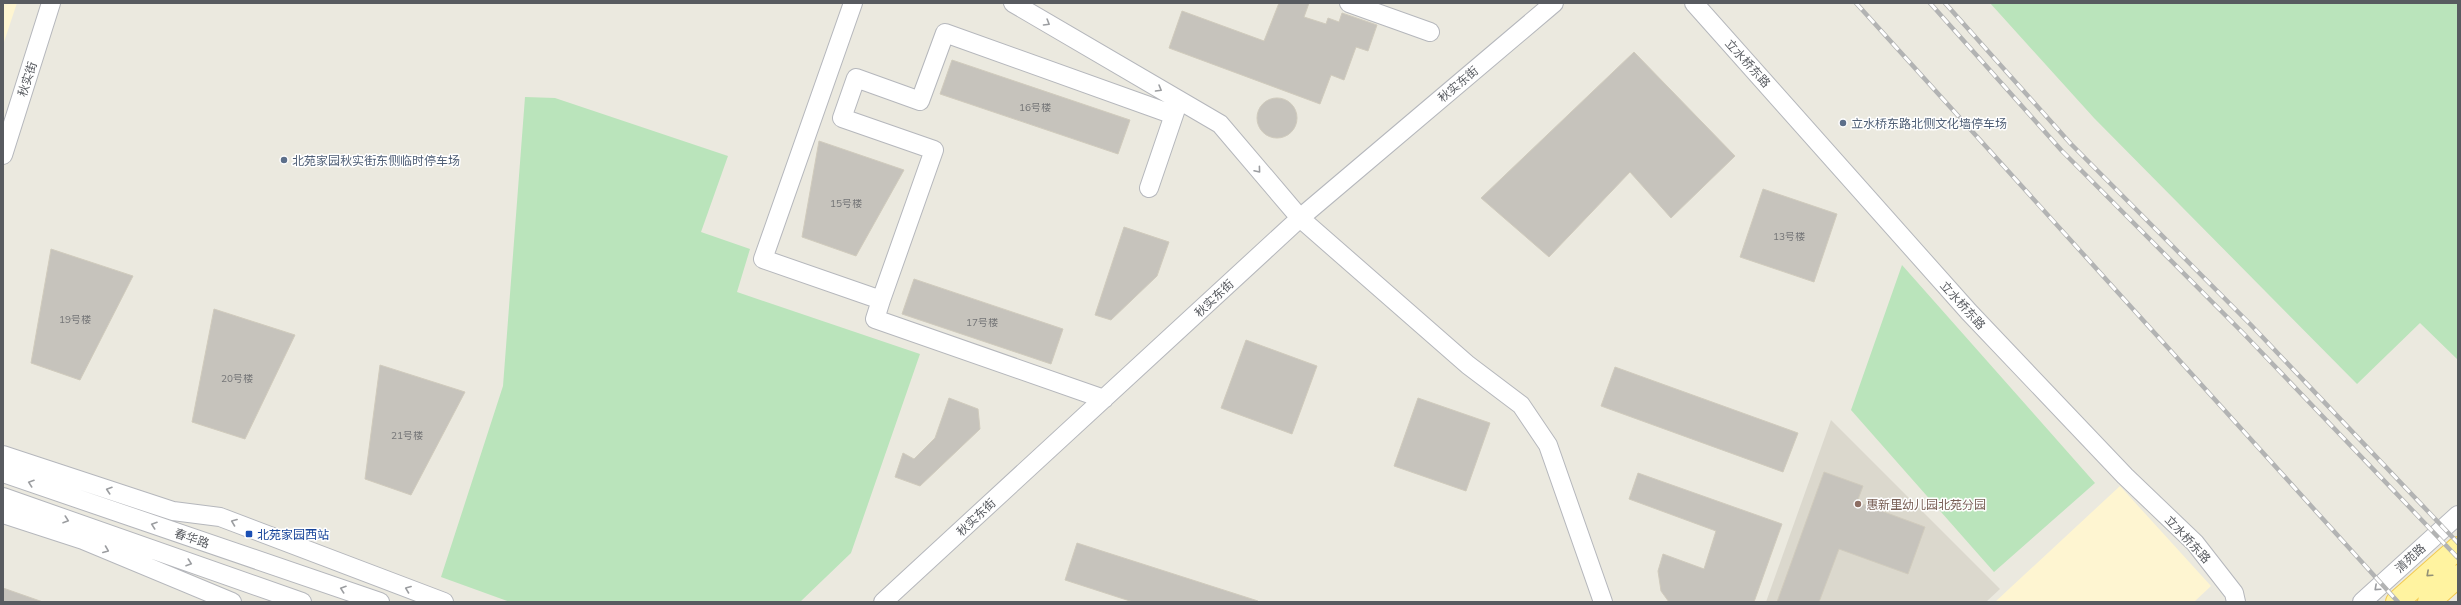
<svg xmlns="http://www.w3.org/2000/svg" width="2461" height="605" viewBox="0 0 2461 605" font-family="Mulish,'Noto Sans SC',sans-serif">
	<style>
		.commercial { fill: #fef5d1 }
		.education { fill: #dbd8cd }
		.green { fill: #bae4bb }
		.building { fill: #c6c3bc; stroke: #d0cbbd }
		.lines { fill: none; stroke-linecap: round; stroke-linejoin: round }
		.minor-casing { stroke: #b5b7bc; stroke-width: 20 }
		.major-casing { stroke: #f3ca50; stroke-width: 24 }
		.minor { stroke: #fff; stroke-width: 18 }
		.major { stroke: #fff3a0; stroke-width: 22 }
		.rail-casing { stroke: #b2b3b3; stroke-width: 4.5 }
		.rail { stroke: #fff; stroke-width: 3; stroke-dasharray: 9; stroke-linecap: butt }
		.oneway { stroke: #9b9da0 }
		.oneway2 { stroke: #929076 }
		.service-dot { fill: #5c6f8a; stroke: #fff; stroke-width: 1.5 }
		.education-dot { fill: #8d6e63; stroke: #fff; stroke-width: 1.5 }
		.transit-dot { fill: #1a4fb4; stroke: #fff; stroke-width: 1.5 }
		.labels { text-anchor: middle; dominant-baseline: central; stroke-width: 3; stroke-linejoin: round; paint-order: stroke }
		.number-label { font-size: 10px; fill: #747577 }
		.street-label { font-size: 12px; fill: #585b60; stroke: #fff }
		.service-label { font-size: 12px; fill: #4e5e75; stroke: #fff; text-anchor: start }
		.education-label { font-size: 12px; fill: #785e54; stroke: #fff; text-anchor: start }
		.transit-label { font-size: 12px; fill: #164399; stroke: #fff; text-anchor: start }
	</style>
	<rect width="100%" height="100%" fill="#ebe9df"/>
	<!-- commercial -->
	<path class="commercial" d="M3,3h14l-14,42z
		M2120,486l91,100 -17,16h-199z"/>
	<!-- education -->
	<path class="education" d="M1831,420l169,169 -14,13h-220z"/>
	<!-- green -->
	<path class="green" d="M1990,3h468v357l-38,-37 -63,61 -263,-266z
		M525,97l30,1 173,58 -27,76 49,17 -13,43 183,62 -69,199 -51,49h-290l-69,-25 62,-191z
		M1902,265l193,218 -101,89 -143,-162z"/>
	<!-- building -->
	<path class="building" d="M1279,3h30l-5,14 22,7 2,-6 11,4 3,-9 35,12 -9,26 -12,-4 -12,33 -13,-5 -11,29 -151,-56 13,-37 82,30z
		M1634,52l101,104 -64,62 -41,-46 -81,85 -68,-59z
		M952,60l178,60 -12,34 -178,-60z
		M1257 118a20 20 0 1 1 40 0a20 20 0 1 1-40 0Z
		M819,141l85,29 -48,86 -54,-19z
		M1763,189l74,25 -23,68 -74,-25z
		M1124,227l45,15 -12,34 -46,44 -16,-5z
		M51,249l82,27 -53,104 -49,-17z
		M914,279l149,50 -12,35 -149,-50z
		M214,309l81,26 -50,104 -53,-17z
		M1246,340l71,26 -25,68 -71,-26z
		M380,365l85,27 -54,103 -46,-16z
		M1615,367l183,66 -15,39 -182,-66z
		M949,398l29,11 2,20 -60,57 -25,-9 8,-24 11,6 21,-21z
		M1418,398l72,25 -24,68 -72,-25z
		M1824,472l39,14 -6,16 68,25 -17,47 -69,-25 -20,53h-42z
		M1638,473l144,51 -28,78h-85l-8,-11 -3,-20 5,-17 41,15 12,-38 -87,-32z
		M1077,543l181,58 -1,1h-124l-68,-22z
		M3,588l40,14h-40z"/>
	<g class="lines">
		<defs>
			<path id="minor" d="M853,3l-90,256 118,41 -6,19 229,80
				M1013,3l207,121 80,94 168,147 53,40 27,40 55,157
				M1349,3l81,29
				M1694,3l275,309 156,164 70,67 39,50 2,9
				M3,155l48,-152
				M1149,188l29,-85
				M881,300l53,-150 -92,-32 14,-40 64,23 25,-68 229,82
				M3,455l170,56 47,6 224,85
				M3,473l377,129
				M3,497l299,105
				M3,514l80,26 149,62
				M883,602l417,-384 254,-215
				M2362,602l96,-87"/>
			<path id="major" d="M2397,602l61,-54
				M2429,602l29,-26"/>
		</defs>
		<!-- minor casing -->
		<use href="#minor" class="minor-casing"/>
		<!-- major casing -->
		<use href="#major" class="major-casing"/>
		<!-- minor -->
		<use href="#minor" class="minor"/>
		<!-- major -->
		<use href="#major" class="major"/>
		<defs>
			<path id="rail" d="M1856,3l542,599
				M1930,3l132,148 181,182 215,225
				M1945,3l126,141 180,181 207,218"/>
		</defs>
		<!-- rail casing -->
		<use href="#rail" class="rail-casing"/>
		<!-- rail -->
		<use href="#rail" class="rail"/>
	</g>
	<!-- one-way arrows -->
	<defs><path id="oneway-chevron" d="M-2-3.5L2.5 0L-2 3.5" fill="none" stroke-width="1.6" stroke-linecap="round" stroke-linejoin="round"/></defs>
	<g class="oneway">
		<use href="#oneway-chevron" transform="translate(1047 23) rotate(31)"/>
		<use href="#oneway-chevron" transform="translate(1159 89) rotate(30)"/>
		<use href="#oneway-chevron" transform="translate(1258 170) rotate(50)"/>
		<use href="#oneway-chevron" transform="translate(31 483) rotate(-161)"/>
		<use href="#oneway-chevron" transform="translate(109 490) rotate(-162)"/>
		<use href="#oneway-chevron" transform="translate(66 520) rotate(19)"/>
		<use href="#oneway-chevron" transform="translate(234 522) rotate(-159)"/>
		<use href="#oneway-chevron" transform="translate(154 525) rotate(-161)"/>
		<use href="#oneway-chevron" transform="translate(106 550) rotate(22)"/>
		<use href="#oneway-chevron" transform="translate(189 563) rotate(19)"/>
		<use href="#oneway-chevron" transform="translate(2377 588) rotate(138)"/>
		<use href="#oneway-chevron" transform="translate(343 589) rotate(-161)"/>
		<use href="#oneway-chevron" transform="translate(408 589) rotate(-159)"/>
	</g>
	<use class="oneway2" href="#oneway-chevron" transform="translate(2429 574) rotate(138)"/>
	<!-- markers -->
	<g class="service-dot">
		<circle cx="1843" cy="123" r="4"/>
		<circle cx="284" cy="160" r="4"/>
	</g>
	<circle class="education-dot" cx="1858" cy="504" r="4"/>
	<rect class="transit-dot" x="245" y="530" width="8" height="8" rx="2"/>
	<g class="labels">
		<!-- number labels -->
		<g class="number-label">
			<text x="1035" y="107">16号楼</text>
			<text x="846" y="203">15号楼</text>
			<text x="1789" y="236">13号楼</text>
			<text x="75" y="319">19号楼</text>
			<text x="982" y="322">17号楼</text>
			<text x="237" y="378">20号楼</text>
			<text x="407" y="435">21号楼</text>
		</g>
		<!-- street labels -->
		<g class="street-label">
			<text transform="translate(1748 63) rotate(48)">立水桥东路</text>
			<text transform="translate(27 79) rotate(-72)">秋实街</text>
			<text transform="translate(1458 84) rotate(-40)">秋实东街</text>
			<text transform="translate(1214 298) rotate(-43)">秋实东街</text>
			<text transform="translate(1963 305) rotate(48)">立水桥东路</text>
			<text transform="translate(976 517) rotate(-43)">秋实东街</text>
			<text transform="translate(192 538) rotate(19)">春华路</text>
			<text transform="translate(2188 539) rotate(47)">立水桥东路</text>
			<text transform="translate(2410 558) rotate(-42)">清苑路</text>
		</g>
		<!-- service labels -->
		<g class="service-label">
			<text x="1851" y="123">立水桥东路北侧文化墙停车场</text>
			<text x="292" y="160">北苑家园秋实街东侧临时停车场</text>
		</g>
		<!-- education labels -->
		<g class="education-label">
			<text x="1866" y="504">惠新里幼儿园北苑分园</text>
		</g>
		<!-- transit labels -->
		<g class="transit-label">
			<text x="257" y="534">北苑家园西站</text>
		</g>
	</g>
	<!-- border -->
	<rect width="2461" height="605" fill="none" stroke="#585b60" stroke-width="8"/>
</svg>
